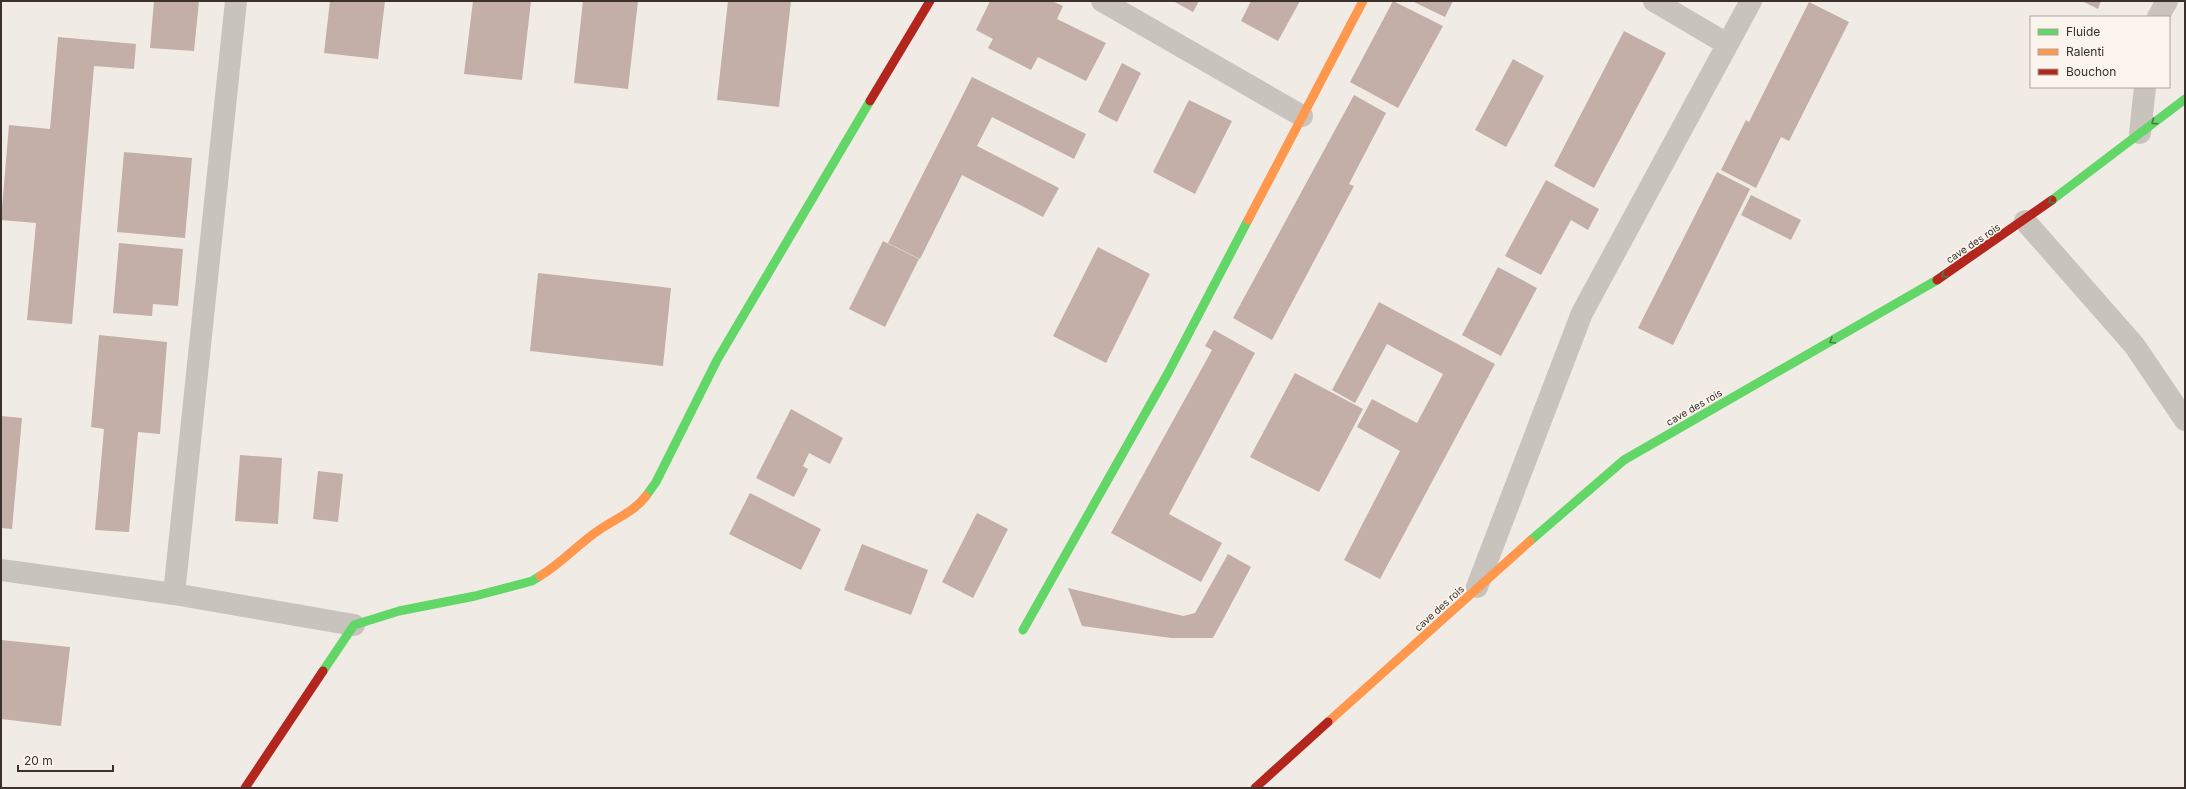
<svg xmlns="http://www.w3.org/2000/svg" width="2186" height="789" viewBox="0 0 2186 789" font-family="Inter,sans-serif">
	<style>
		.building { fill: #c3afa7 }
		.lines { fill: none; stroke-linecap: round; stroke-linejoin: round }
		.street { stroke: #c9c3be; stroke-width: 22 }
		.fast { stroke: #63d668; stroke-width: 9 }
		.slow { stroke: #ff974d; stroke-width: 9 }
		.jam { stroke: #b3261e; stroke-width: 9 }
		.oneway { stroke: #4d7b46 }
		.labels { text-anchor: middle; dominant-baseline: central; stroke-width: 3; stroke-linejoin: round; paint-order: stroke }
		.street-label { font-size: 10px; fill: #3b302b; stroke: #fbf5ee }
	</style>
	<rect width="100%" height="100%" fill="#f0ebe5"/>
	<!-- building -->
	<path class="building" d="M154,1h45l-5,50 -44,-3z
		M330,1h55l-7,58 -54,-6z
		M473,1h58l-9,79 -58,-6z
		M583,1h55l-10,88 -54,-6z
		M728,1h63l-12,106 -62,-7z
		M990,1h62l11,5 -6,13 49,24 -20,38 -48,-24 -7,13 -43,-22 5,-9 -17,-9z
		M1173,1h26l-6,11z
		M1251,1h49l-22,40 -37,-20z
		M1393,1l50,25 -45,82 -48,-26z
		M1412,1h41l-8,16z
		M2082,1h19l-3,8z
		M1809,2l40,20 -60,119 -8,-4 -25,51 -35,-18 25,-50 3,2z
		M1624,31l42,22 -72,135 -40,-22z
		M58,37l78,7 -2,25 -40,-3 -22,258 -45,-4 9,-97 -35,-3 8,-95 41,4z
		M1513,59l31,17 -38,71 -31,-17z
		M1122,63l19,10 -24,49 -19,-10z
		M972,77l114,57 -12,25 -82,-42 -15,29 82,42 -16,29 -81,-42 -42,84 -32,-16z
		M1354,95l32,18 -37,71 5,2 -82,154 -39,-22z
		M1189,100l43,21 -37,73 -42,-22z
		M124,152l68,6 -7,80 -68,-6z
		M1717,172l33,17 -77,156 -35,-17z
		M1546,180l53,29 -11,21 -17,-10 -30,55 -36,-19z
		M1751,195l50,25 -10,20 -50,-25z
		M883,241l36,18 -34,68 -36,-18z
		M119,243l64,6 -5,57 -25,-2 -1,12 -39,-3z
		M1098,247l52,27 -44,89 -53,-27z
		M1498,267l39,21 -36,68 -39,-21z
		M538,273l133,15 -8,78 -133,-15z
		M1379,302l116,62 -115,215 -36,-19 56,-109 -43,-24 15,-28 45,24 26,-49 -56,-30 -32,59 -23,-13z
		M1214,330l41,23 -86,161 53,29 -21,39 -90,-49 101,-183 -7,-4z
		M99,335l68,7 -7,92 -22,-2 -9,100 -34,-2 9,-101 -13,-2z
		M1295,373l68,36 -44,83 -69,-35z
		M791,409l52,29 -13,26 -21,-11 -6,13 5,3 -14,28 -38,-19z
		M1,416l21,2 -10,111 -11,-1z
		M240,455l42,3 -4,66 -43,-3z
		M318,471l25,3 -5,48 -25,-3z
		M750,493l71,36 -20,41 -72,-36z
		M977,513l31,16 -35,69 -31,-16z
		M862,544l66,26 -17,45 -67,-25z
		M1228,554l23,13 -38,71h-42l-89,-12 -14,-38 115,28 12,-3z
		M1,640l69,7 -9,79 -60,-7z"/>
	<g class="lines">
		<!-- street -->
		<path class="street" d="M1102,1l200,115
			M1654,1l73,43
			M2158,17l9,-16
			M2140,133l5,-46
			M2025,221l109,124 51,75
			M1,570l173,24 180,31
			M1477,587l105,-274 169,-312
			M174,594l62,-593"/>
		<!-- fast -->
		<path class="fast" d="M2052,200l133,-101
			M646,496l10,-14 61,-122 153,-259
			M1530,541l94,-81 313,-180
			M1023,630l145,-257 80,-153
			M323,671l31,-46 45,-14 76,-15 57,-15 8,-5"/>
		<!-- slow -->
		<path class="slow" d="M1248,220l115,-219
			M540,576c22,-13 38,-32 59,-46 16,-11 35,-18 47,-34
			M1328,722l202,-181"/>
		<!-- jam -->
		<path class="jam" d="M870,101l60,-100
			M1937,280l115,-80
			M245,788l78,-117
			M1255,788l73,-66"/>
	</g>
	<!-- one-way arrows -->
	<defs><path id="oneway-chevron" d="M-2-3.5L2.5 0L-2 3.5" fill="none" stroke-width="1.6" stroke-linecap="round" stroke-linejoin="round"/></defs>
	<g class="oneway">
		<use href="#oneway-chevron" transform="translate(2154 122) rotate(143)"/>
		<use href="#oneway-chevron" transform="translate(2051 201) rotate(143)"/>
		<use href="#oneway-chevron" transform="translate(1944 275) rotate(146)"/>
		<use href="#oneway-chevron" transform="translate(1832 341) rotate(150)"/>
	</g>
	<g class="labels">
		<!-- street labels -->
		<g class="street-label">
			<text transform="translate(1973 243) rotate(-34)">cave des rois</text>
			<text transform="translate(1694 407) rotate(-30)">cave des rois</text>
			<text transform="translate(1439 608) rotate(-42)">cave des rois</text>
		</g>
	</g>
	<!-- border -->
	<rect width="2186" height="789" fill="none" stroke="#3b302b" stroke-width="4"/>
	<!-- legend -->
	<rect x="2030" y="16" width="140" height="72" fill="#fbf5ee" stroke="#aea6a0"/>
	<rect x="2038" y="29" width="20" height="6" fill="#63d668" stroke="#aea6a0"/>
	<text x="2066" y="36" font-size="12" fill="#3b302b">Fluide</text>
	<rect x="2038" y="49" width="20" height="6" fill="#ff974d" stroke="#aea6a0"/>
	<text x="2066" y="56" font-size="12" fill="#3b302b">Ralenti</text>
	<rect x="2038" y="69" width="20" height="6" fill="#b3261e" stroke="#aea6a0"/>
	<text x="2066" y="76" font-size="12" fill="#3b302b">Bouchon</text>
	<!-- scale -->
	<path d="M18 765v6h95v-6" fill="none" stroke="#3b302b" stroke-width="2"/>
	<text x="24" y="765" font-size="12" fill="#3b302b" stroke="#fbf5ee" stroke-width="3" paint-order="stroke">20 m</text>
</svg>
